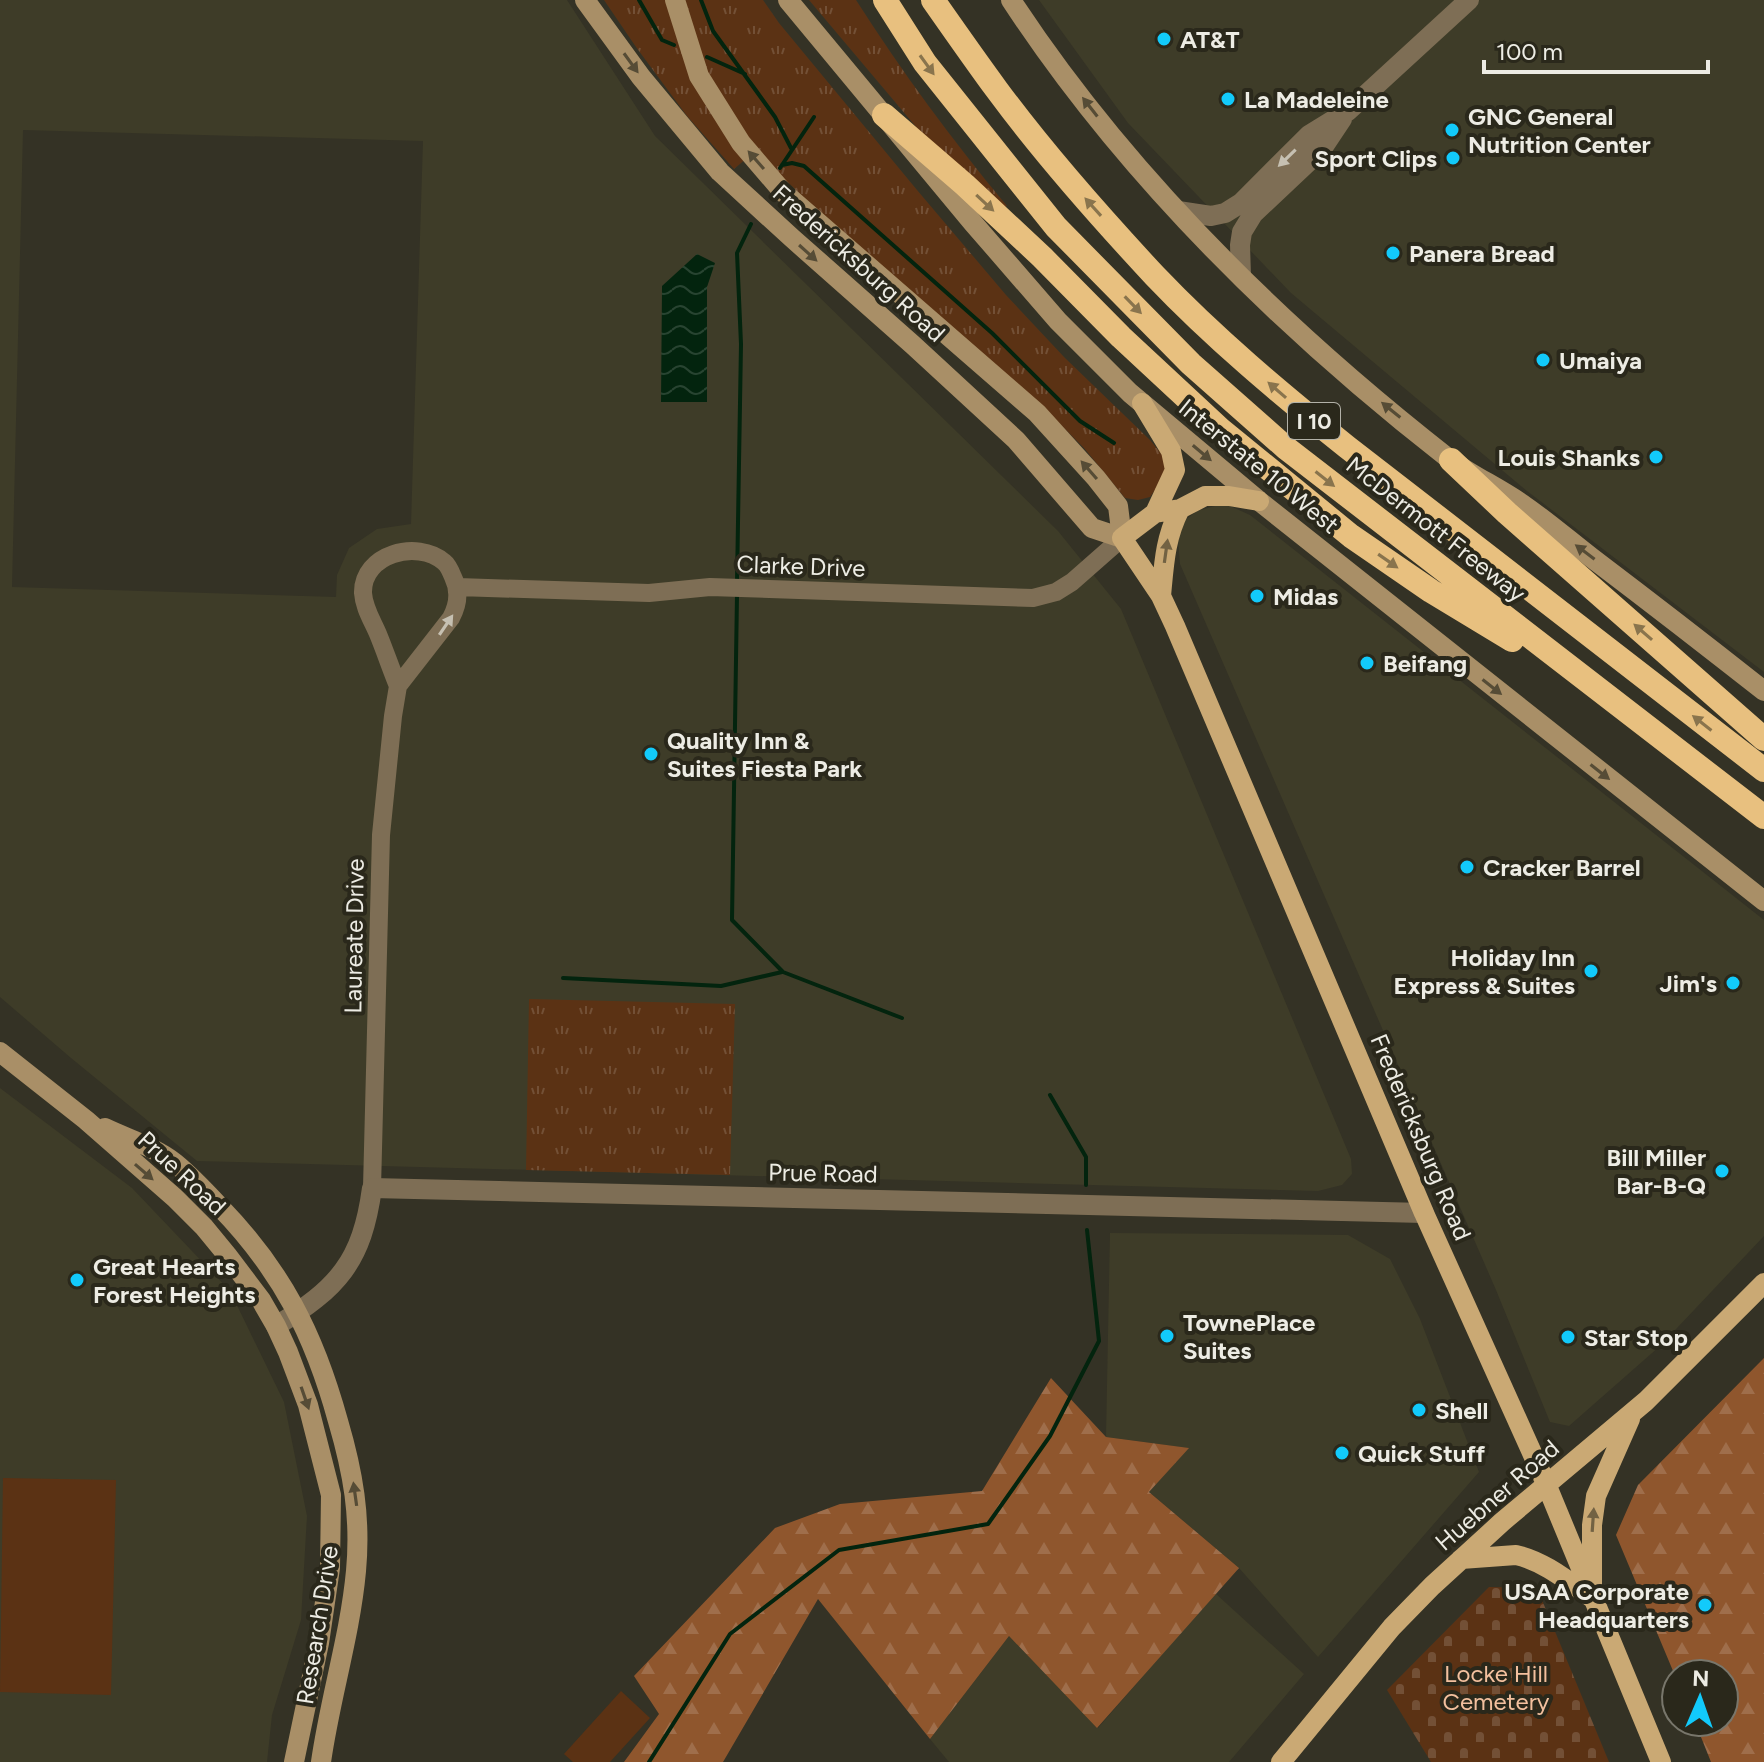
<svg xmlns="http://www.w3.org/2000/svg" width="1764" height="1762" viewBox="0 0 1764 1762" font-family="Figtree,sans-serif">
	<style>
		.built { fill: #3e3c28; fill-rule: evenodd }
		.grass { fill: url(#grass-tufts) }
		.forest { fill: url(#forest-firs) }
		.cemetery { fill: url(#cemetery-stones) }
		.pitch { fill: #5b3214 }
		.water { fill: url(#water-waves) }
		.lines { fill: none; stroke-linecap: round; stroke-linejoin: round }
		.stream { stroke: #03240e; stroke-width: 4 }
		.minor { stroke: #7e6e55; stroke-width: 18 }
		.tertiary { stroke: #7e6e55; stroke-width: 20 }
		.secondary { stroke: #a98f67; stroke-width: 20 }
		.primary { stroke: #caa974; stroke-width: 20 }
		.motorway { stroke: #e8c07f; stroke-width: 24 }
		.oneway { fill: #564c36 }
		.oneway2 { fill: #89744d }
		.oneway3 { fill: #c6c0b2 }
		.oneway4 { fill: #726243 }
		.poi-dot { fill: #12cafb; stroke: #2a281b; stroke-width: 3 }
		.labels { text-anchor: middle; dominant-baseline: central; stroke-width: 8; stroke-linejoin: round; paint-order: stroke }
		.shield { fill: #2a281b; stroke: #b2b1a8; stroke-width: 2 }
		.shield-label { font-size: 22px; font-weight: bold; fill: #edece4 }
		.poi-label { font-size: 24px; font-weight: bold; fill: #edece4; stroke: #2a281b; text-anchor: start }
		.street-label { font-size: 24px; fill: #edece4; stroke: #2a281b }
		.park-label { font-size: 24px; fill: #f3c09e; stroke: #2a281b }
	</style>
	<defs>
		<pattern id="grass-tufts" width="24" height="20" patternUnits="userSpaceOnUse" patternTransform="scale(2)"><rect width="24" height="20" fill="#5b3214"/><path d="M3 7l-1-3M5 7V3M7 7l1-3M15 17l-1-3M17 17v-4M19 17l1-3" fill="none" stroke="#735036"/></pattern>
		<pattern id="forest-firs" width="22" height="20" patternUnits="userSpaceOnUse" patternTransform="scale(2)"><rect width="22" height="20" fill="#8f562d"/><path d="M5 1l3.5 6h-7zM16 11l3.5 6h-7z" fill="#9f6e4b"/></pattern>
		<pattern id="cemetery-stones" width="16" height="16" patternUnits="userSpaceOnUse" patternTransform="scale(2)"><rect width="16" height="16" fill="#5b3214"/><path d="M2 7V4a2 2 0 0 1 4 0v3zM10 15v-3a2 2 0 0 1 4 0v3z" fill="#735036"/></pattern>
		<pattern id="water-waves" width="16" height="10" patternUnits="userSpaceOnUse" patternTransform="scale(2)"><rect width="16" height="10" fill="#03240e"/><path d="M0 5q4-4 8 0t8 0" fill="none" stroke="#284431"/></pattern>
	</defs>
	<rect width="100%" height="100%" fill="#343225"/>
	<!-- built -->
	<path class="built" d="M0,0h567l88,136 403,395 63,78 230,550 1,15 -10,11 -24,6 -1121,-30 -126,-103 -71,-61zM23,130l400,11 -12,383 -34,5 -28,19 -12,27 -1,22 -324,-10z
		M1039,0h725v672l-237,-181 -236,-198 -163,-170z
		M1215,506h15l20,9 514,405v316l-104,110 -91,80 -19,-4 -54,-132 -316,-726 -2,-24 6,-19 13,-10z
		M0,1088l132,100 98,103 54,111 23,114 -6,104 -29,95 -5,47h-267z
		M1110,1233l238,2 42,24 30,60 59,153 -161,185 -79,-89 -90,-76 39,-44 -82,-11z
		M1215,1593l89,81 -75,88h-280l-19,-23 79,-103 89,92z"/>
	<!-- grass -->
	<path class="grass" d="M604,0h159l16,23 138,167 89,105 59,63 85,82 14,17 3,16 -17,24 -12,3 -13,-2 -41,-50 -30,-30 -261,-230 -39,-36 -20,17 -47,-53 -51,-69z
		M809,0h47c46,72 96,140 151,206l-7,3 -83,-81z
		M529,999l206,5 -5,171 -204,-5z"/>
	<!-- forest -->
	<path class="forest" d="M1764,1358v404h-53l-16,-40h29v-48h-48v4l-60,-143 22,-50z
		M1051,1378l55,59 83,11 -40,44 90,76 -142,160 -88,-92 -79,103 -112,-140 -95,163h-99l35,-48 -25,-38 141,-148 65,-24 142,-13z"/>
	<!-- cemetery -->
	<path class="cemetery" d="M1489,1587l48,1 72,174h-178l-44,-72z"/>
	<!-- pitch -->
	<path class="pitch" d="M3,1478l113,2 -5,215 -111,-3z
		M621,1691l29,27 -40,44h-37l-9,-8z"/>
	<!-- water -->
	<path class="water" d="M697,254l18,9 -8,24v115h-46l1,-116z"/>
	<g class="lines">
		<!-- stream -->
		<path class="stream" d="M639,0l23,40 12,5
			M701,0l12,31 62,86 16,31
			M707,57l38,17
			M782,165l10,-2 12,3 188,167 88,88 34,22
			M780,168l34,-51
			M737,582l4,-238 -4,-91 14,-29
			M737,595l-5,325 51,52 119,46
			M563,978l158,8 61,-14
			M1050,1095l36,62v28
			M649,1762l81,-128 109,-84 149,-26 62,-88 49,-95 -12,-111"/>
		<!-- minor -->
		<path class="minor" d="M458,587l191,6 61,-6 323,11 23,-6 16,-10 50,-44
			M372,1188l9,-353 12,-119 5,-30 53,-68c7,-13 9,-27 2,-41 -2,-5 -5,-12 -9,-15 -27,-23 -82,-8 -81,31 1,15 9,27 15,41 7,17 13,35 20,52"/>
		<!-- tertiary -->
		<path class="tertiary" d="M1178,211l33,5 14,-3 16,-10 68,-68 39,-24 121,-111
			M1241,276l-1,-31 2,-13 11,-18 69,-65 20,-30
			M276,1326c62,-38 86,-64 96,-138l1052,25"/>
		<!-- secondary -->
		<path class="secondary" d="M585,0l56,77 79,95 72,66 121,107 103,95 76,88 30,10 -4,-32 -22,-28 -59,-65 -254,-221 -42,-49 -42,-67 -24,-76
			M788,0l185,223 85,98 72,72 129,108 505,400
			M1011,0c116,177 271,328 437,458 24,18 52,30 77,48 23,16 45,35 67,52 58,44 115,88 172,133
			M0,1052l86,68 89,78 29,29 23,28 34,45 15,26 12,26 20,53 23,90 -1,73 -11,75 -25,119
			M105,1128c23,11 50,19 70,35 16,13 30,28 44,43 63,65 95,128 119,215 15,51 23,96 18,150 -6,65 -26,127 -35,191"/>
		<!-- primary -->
		<path class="primary" d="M1142,403l29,48 4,19 -20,43
			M1259,501l-30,-5h-24l-25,13 -25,4 -33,25 39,58 14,30 249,587 123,273 114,276
			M1161,596c3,-32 4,-58 19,-87
			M1461,1559l55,-4c28,6 53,27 76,43
			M1592,1587v-62l4,-29 34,-77
			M1281,1762l111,-135 40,-41 70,-64 144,-121 118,-118"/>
		<!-- motorway -->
		<path class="motorway" d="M885,0l40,63 131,164 135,137 95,84 478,369
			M933,0c21,30 42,60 64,90 48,65 103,127 158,186 59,62 125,117 192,171l417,323
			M884,115l81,70 77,72 79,80 99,92 131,107 80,55 81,49
			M1451,460l56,53 257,226"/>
	</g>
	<!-- one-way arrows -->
	<defs><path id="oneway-solid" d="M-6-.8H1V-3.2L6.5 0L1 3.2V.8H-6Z" transform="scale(2)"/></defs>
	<g class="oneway">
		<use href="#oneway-solid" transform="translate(631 63) rotate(54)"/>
		<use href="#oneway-solid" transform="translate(1090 107) rotate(-128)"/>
		<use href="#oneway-solid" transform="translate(756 160) rotate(-131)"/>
		<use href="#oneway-solid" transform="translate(808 253) rotate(42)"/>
		<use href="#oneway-solid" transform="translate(1391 410) rotate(-141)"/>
		<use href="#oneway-solid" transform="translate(1202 453) rotate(40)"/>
		<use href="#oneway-solid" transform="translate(1089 470) rotate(-131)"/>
		<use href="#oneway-solid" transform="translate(1585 552) rotate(-143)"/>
		<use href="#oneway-solid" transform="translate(1492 687) rotate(38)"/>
		<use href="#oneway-solid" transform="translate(1600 772) rotate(38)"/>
		<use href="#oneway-solid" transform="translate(144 1172) rotate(41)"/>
		<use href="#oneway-solid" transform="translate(305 1398) rotate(71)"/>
		<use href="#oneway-solid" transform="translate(355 1494) rotate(-98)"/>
	</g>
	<g class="oneway2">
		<use href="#oneway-solid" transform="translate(927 65) rotate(54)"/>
		<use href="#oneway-solid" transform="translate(985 203) rotate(43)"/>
		<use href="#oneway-solid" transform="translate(1093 207) rotate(-132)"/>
		<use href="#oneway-solid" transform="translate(1133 305) rotate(46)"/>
		<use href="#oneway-solid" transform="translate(1277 390) rotate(-139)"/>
		<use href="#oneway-solid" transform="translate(1325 479) rotate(38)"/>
		<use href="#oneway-solid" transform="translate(1388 561) rotate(35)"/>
		<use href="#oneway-solid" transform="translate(1643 632) rotate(-139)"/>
		<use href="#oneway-solid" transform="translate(1702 723) rotate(-142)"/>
	</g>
	<g class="oneway3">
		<use href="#oneway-solid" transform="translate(1287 158) rotate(136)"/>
		<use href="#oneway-solid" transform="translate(446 625) rotate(-56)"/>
	</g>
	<g class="oneway4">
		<use href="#oneway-solid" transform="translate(1166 551) rotate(-82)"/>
		<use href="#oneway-solid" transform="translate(1593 1520) rotate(-86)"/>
	</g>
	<!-- markers -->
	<g class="poi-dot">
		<circle cx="1164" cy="39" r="8"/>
		<circle cx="1228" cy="99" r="8"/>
		<circle cx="1452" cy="130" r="8"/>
		<circle cx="1453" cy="158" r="8"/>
		<circle cx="1393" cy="253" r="8"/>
		<circle cx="1543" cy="360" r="8"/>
		<circle cx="1656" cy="457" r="8"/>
		<circle cx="1257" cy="596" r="8"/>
		<circle cx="1367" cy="663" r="8"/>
		<circle cx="651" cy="754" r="8"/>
		<circle cx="1467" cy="867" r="8"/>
		<circle cx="1591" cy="971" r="8"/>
		<circle cx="1733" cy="983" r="8"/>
		<circle cx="1722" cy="1171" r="8"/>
		<circle cx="77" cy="1280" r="8"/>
		<circle cx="1167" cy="1336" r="8"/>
		<circle cx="1568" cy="1337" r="8"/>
		<circle cx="1419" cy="1410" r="8"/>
		<circle cx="1342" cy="1453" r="8"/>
		<circle cx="1705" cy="1605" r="8"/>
	</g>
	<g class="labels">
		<!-- shield labels -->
		<rect class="shield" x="1288" y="403" width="52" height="36" rx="6"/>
		<g class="shield-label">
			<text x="1314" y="421">I 10</text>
		</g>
		<!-- poi labels -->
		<g class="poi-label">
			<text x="1180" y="39">AT&amp;T</text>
			<text x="1244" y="99">La Madeleine</text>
			<text x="1468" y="116">GNC General<tspan x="1468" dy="28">Nutrition Center</tspan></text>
			<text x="1437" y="158" text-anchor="end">Sport Clips</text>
			<text x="1409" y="253">Panera Bread</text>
			<text x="1559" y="360">Umaiya</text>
			<text x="1640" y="457" text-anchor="end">Louis Shanks</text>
			<text x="1273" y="596">Midas</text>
			<text x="1383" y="663">Beifang</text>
			<text x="667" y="740">Quality Inn &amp;<tspan x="667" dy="28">Suites Fiesta Park</tspan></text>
			<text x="1483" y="867">Cracker Barrel</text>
			<text x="1575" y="957" text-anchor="end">Holiday Inn<tspan x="1575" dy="28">Express &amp; Suites</tspan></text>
			<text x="1717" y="983" text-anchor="end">Jim's</text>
			<text x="1706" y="1157" text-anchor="end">Bill Miller<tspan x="1706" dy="28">Bar-B-Q</tspan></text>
			<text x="93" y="1266">Great Hearts<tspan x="93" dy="28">Forest Heights</tspan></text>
			<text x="1183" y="1322">TownePlace<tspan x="1183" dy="28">Suites</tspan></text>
			<text x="1584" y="1337">Star Stop</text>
			<text x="1435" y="1410">Shell</text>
			<text x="1358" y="1453">Quick Stuff</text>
			<text x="1689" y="1591" text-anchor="end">USAA Corporate<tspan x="1689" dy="28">Headquarters</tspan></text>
		</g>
		<!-- street labels -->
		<g class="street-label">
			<text transform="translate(859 263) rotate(42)">Fredericksburg Road</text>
			<text transform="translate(1259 466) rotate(39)">Interstate 10 West</text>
			<text transform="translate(1436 529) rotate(38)">McDermott Freeway</text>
			<text transform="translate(801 566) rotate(2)">Clarke Drive</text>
			<text transform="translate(354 936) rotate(-89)">Laureate Drive</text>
			<text transform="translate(1421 1137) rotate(67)">Fredericksburg Road</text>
			<text transform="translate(182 1173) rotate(43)">Prue Road</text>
			<text transform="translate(823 1173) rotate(1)">Prue Road</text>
			<text transform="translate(1497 1495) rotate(-41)">Huebner Road</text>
			<text transform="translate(317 1625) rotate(-81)">Research Drive</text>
		</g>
		<!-- park labels -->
		<g class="park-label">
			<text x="1496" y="1673">Locke Hill<tspan x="1496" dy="28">Cemetery</tspan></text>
		</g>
	</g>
	<!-- north arrow -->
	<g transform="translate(1700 1698) rotate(2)"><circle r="38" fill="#2a281b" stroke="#78766b" stroke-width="2"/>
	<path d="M0-6L14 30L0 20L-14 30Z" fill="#12cafb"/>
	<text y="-12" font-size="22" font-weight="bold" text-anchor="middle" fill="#edece4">N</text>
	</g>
	<!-- scale -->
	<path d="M1484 60v12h224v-12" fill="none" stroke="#edece4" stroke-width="4"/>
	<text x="1496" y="60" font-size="24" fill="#edece4" stroke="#2a281b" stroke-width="6" paint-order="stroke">100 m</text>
</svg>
